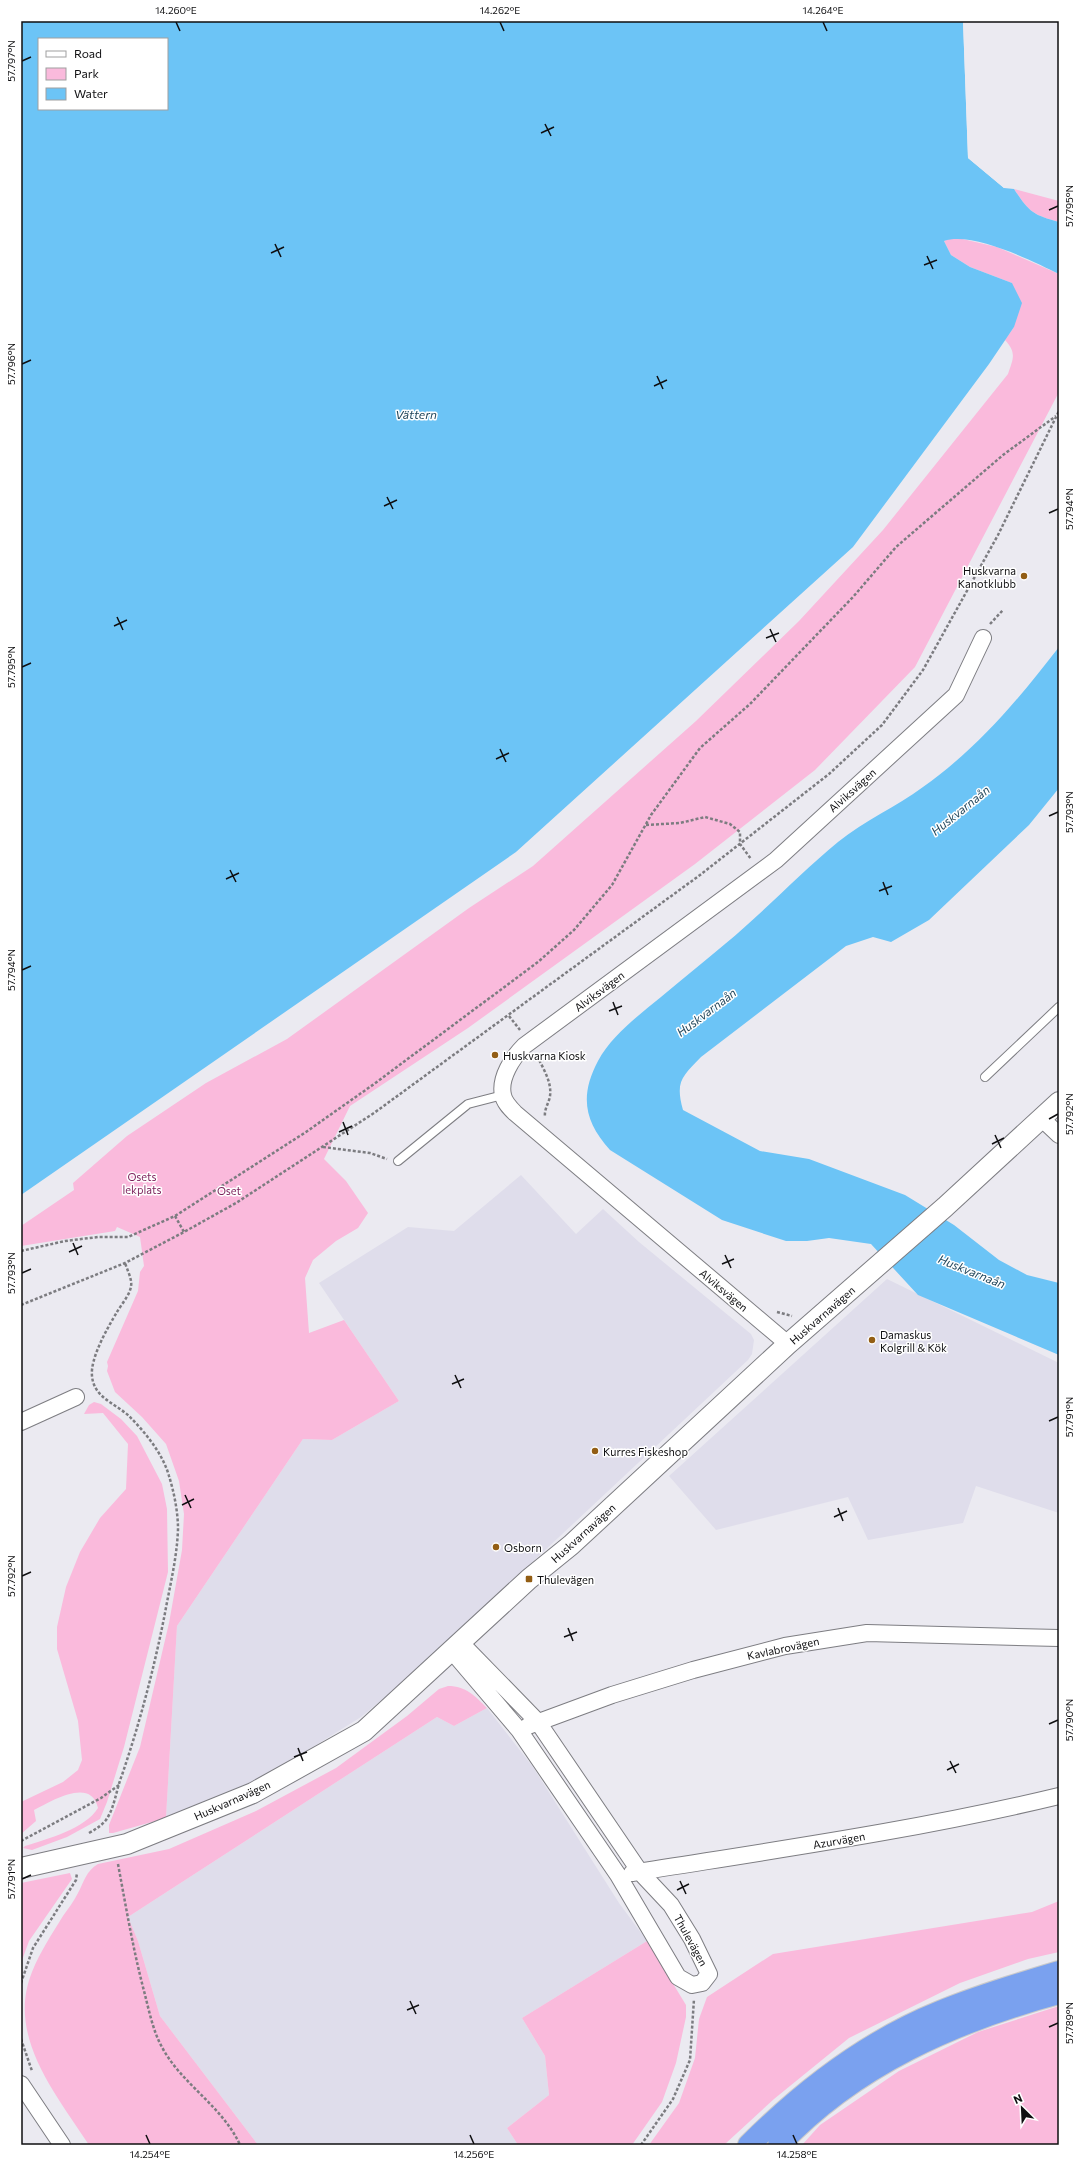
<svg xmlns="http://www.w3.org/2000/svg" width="1080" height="2166" viewBox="0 0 1080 2166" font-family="Commissioner,sans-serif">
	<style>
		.built { fill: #dfddeb }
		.green { fill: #fabadc }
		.water { fill: #6cc4f6; fill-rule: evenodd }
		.pier { fill: #ebeaf1 }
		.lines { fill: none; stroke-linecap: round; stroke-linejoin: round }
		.service-casing { stroke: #7d7d82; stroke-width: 10 }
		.minor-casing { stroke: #7d7d82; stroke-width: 18 }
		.tertiary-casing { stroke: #7d7d82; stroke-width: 22 }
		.motorway-casing { stroke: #cacacb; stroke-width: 24 }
		.path { stroke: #7c7c80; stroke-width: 2.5; stroke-dasharray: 3 2; stroke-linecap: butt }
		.service { stroke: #fff; stroke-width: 8 }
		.minor { stroke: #fff; stroke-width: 16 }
		.tertiary { stroke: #fff; stroke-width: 20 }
		.motorway { stroke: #7aa1ef; stroke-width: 22 }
		.ticks { fill: none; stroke: #0f0f11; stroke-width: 1.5 }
		.poi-dot { fill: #935e14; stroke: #fff; stroke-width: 1.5 }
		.labels { text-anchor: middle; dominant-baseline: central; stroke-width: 3; stroke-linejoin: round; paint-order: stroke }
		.poi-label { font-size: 11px; fill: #0f0f11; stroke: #fff; text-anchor: start }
		.street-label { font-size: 11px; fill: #0f0f11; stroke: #fff }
		.park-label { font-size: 11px; fill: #7a1e59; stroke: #fff }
		.water-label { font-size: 12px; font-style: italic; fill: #23485d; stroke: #fff }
		.neatline { fill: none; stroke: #0f0f11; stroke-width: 1.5 }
		.ticks-label { font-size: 10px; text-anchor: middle; fill: #0f0f11 }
	</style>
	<rect width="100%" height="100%" fill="#ebeaf1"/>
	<!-- built -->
	<path class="built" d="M521,1175l55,59 27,-25 36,33 112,92 3,6 -2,14 -4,6 -333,312 -54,45 -77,48 -45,24 -73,29 11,-192 126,-187 29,1 67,-39 -80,-118 89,-56 46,4z
		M887,1279l172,84v150l-83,-27 -13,37 -95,17 -20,-43 -132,33 -47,-54z
		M487,1708l46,59 86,136 28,38 -125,77 23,38 4,39 -42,33 11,17h-260l-98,-129 -22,-75 -10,-24 309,-200 17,9z"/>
	<!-- green -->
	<path class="green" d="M1014,189l45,12v21c-26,-7 -30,-10 -45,-33z
		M954,237l43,10 62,27v118l-144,275 -100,103 -120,94 -227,164 -118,78 -26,53 22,22 22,32 -10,15 -22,13 -23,19 -8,18 4,55 35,-13 55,81 -67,39 -29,-1 -126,187 -11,192 -53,15h-4v-8l31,-78 29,-124 13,-73 2,-36 -5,-33 -13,-37 -24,-27 -27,-25 -8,-21 1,-5 -1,-4 31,-71 2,-19 4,-6 -4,-29 -23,-10 -2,4 -94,15v-20l53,-36 -1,-7 54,-47 79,-53 81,-44 182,-131 64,-42 163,-145 103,-100 84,-91 125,-156c5,-15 9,-21 -3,-34l9,-13 -2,-44 -42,-16 -19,-12 -7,-14z
		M94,1402l7,2 20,15 16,17 25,48 5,25 1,63 -44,175 -17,55 -7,17 -33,18 -35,13 -9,-2 2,-2c22,-7 60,-17 73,-38 -7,-32 -48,-6 -64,2l2,11 -15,13v-32l42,-20 15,-12 4,-10 -4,-39 -21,-72v-22l9,-40 14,-35 20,-34 26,-29 2,-45 -25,-31 -19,1 5,-9z
		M448,1686c18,0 27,10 39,22l-33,18 -17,-9 -309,200 10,24 22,75 98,129h-169c-33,-51 -83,-109 -57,-173 8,-20 20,-38 31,-56 5,-7 11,-15 15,-23 6,-11 8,-22 20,-29l71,-15 87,-38 80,-43 71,-52 32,-27z
		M70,1873l2,6 -43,62 -8,22v-80z
		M1059,1901v51l-31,7 -68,24 -111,55 -75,61 -50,46h-75l30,-42 16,-45 4,-39 8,-22 66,-43 259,-42z
		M647,1941l39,64v12l-10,46 -14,39 -30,43h-114l-11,-17 42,-33 -4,-39 -23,-38z
		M1059,2006v139h-257l18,-20 79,-54 79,-39z"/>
	<!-- water -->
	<path class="water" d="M21,21h942l5,137 36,30 10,1c15,23 19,26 45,33v52c-26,-13 -87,-43 -115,-33l7,14 19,12 42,16 10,20 -8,24 -25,37 -136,183 -337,305 -495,343zM39,39h128v70h-128z
		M1059,647v141l-30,37 -100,95 -38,22 -18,-5 -27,9 -145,111c-19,20 -26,24 -18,53l77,41 49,8 96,36 49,30 45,35 28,15 32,8v72l-141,-60 -47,-51 -42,-6 -22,3h-21l-64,-21 -112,-70c-25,-28 -31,-53 -12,-89 14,-26 40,-45 63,-64 21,-18 43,-35 64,-53 39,-32 74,-70 113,-102 27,-22 58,-35 85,-55 56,-40 94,-86 136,-140z"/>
	<!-- pier -->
	<path class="pier" d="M963,21h2l5,137 35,28 -1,2 -36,-30z"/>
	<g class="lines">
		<defs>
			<path id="service" d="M985,1077l74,-70
				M398,1161l70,-57 35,-9"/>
			<path id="minor" d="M1041,1118l18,17
				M788,1344l-273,-231c-5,-5 -11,-11 -12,-18 -4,-17 10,-38 21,-49l252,-186 180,-165 27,-57
				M21,1422l55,-25
				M451,1650l68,80 99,145 60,102 14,8 10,-2 7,-9 -17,-35 -21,-34 -31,-33 -102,-150 -78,-80
				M528,1726l84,-31 81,-25 92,-24 82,-13 192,5
				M632,1873c143,-23 286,-43 427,-77
				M21,2084l41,61"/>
			<path id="tertiary" d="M21,1868l106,-24 126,-51 111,-62 165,-152 42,-34 217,-201 157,-137 114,-105"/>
			<path id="motorway" d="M749,2145c55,-55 119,-104 191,-133 39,-16 79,-28 119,-40
				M779,2145c75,-80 176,-124 280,-152"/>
		</defs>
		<!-- service casing -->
		<use href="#service" class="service-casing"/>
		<!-- minor casing -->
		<use href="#minor" class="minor-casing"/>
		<!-- tertiary casing -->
		<use href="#tertiary" class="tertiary-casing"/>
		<!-- motorway casing -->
		<use href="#motorway" class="motorway-casing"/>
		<!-- path -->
		<path class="path" d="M990,624l13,-14
			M646,825l34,-2 25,-6 25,7 10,8v12l11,15
			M509,1016l11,14
			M537,1056c6,12 15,26 13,40 -1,7 -6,13 -5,21
			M323,1147l47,6 17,6
			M175,1216l9,16
			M21,1251l44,-10 33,-4h30l47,-21 131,-84 68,-48 164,-122 36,-32 38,-45 39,-70 49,-67 50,-44 103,-107 43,-50 107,-92 53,-39
			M21,1305l104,-42 59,-31 52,-29 138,-90 326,-238 129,-101 53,-49 41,-55 75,-135 61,-124
			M777,1312l15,4
			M89,1833c7,-4 12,-7 17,-13 9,-13 10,-30 16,-45 18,-53 32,-106 43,-162 5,-28 12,-55 13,-84 0,-17 -4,-37 -9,-53 -6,-22 -24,-44 -40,-60 -14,-13 -35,-18 -37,-40 -2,-18 16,-49 25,-64 5,-9 16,-20 14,-31 -1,-6 -4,-12 -6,-18
			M21,1841l80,-43 18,-13
			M118,1864c8,43 15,85 26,127 5,19 9,41 19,58 20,36 60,58 77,96
			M21,1983l12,-35 43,-68 1,-7
			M21,2039l11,32
			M641,2145l32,-46 17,-39 4,-61"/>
		<!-- service -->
		<use href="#service" class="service"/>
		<!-- minor -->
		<use href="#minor" class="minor"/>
		<!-- tertiary -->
		<use href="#tertiary" class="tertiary"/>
		<!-- motorway -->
		<use href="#motorway" class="motorway"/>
	</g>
	<!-- ticks -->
	<path class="ticks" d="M176,22l4,9M500,22l4,9M823,22l4,9M22,61l9,-4M545,124l6,12M541,133l13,-6M1049,210l9,-4M275,244l6,13M271,253l13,-6M927,256l6,13M924,265l13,-5M22,364l9,-4M657,376l6,13M654,386l13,-6M387,497l6,12M384,506l13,-6M1049,513l9,-4M117,617l6,13M114,626l13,-6M770,629l6,13M766,638l13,-5M22,667l9,-4M500,749l6,13M496,759l13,-6M1049,816l9,-4M230,870l6,12M226,879l13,-6M883,882l5,13M879,891l13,-5M22,970l9,-4M613,1002l5,13M609,1011l13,-5M1049,1119l9,-5M343,1122l5,13M339,1132l13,-6M995,1135l6,13M992,1144l12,-6M73,1243l5,12M69,1252l13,-6M725,1255l6,13M722,1264l12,-5M22,1273l9,-4M455,1375l6,13M452,1384l12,-5M1049,1421l9,-4M185,1495l6,13M182,1505l12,-6M838,1508l5,13M834,1517l13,-6M22,1576l9,-4M568,1628l5,13M564,1637l13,-5M1049,1724l9,-4M298,1748l5,13M294,1757l13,-5M950,1761l6,12M947,1770l12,-6M22,1879l9,-4M680,1881l6,13M677,1890l12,-6M410,2001l6,13M407,2010l12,-5M1049,2027l9,-4M146,2135l4,9M470,2135l4,9M793,2135l4,9"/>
	<!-- markers -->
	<g class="poi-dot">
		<circle cx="1024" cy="576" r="4"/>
		<circle cx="495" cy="1055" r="4"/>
		<circle cx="872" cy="1340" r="4"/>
		<circle cx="595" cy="1451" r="4"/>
		<circle cx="496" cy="1547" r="4"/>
		<rect x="525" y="1575" width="8" height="8" rx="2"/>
	</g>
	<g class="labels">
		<!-- poi labels -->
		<g class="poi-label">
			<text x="1016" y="570" text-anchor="end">Huskvarna<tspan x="1016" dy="13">Kanotklubb</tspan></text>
			<text x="503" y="1055">Huskvarna Kiosk</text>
			<text x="880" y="1334">Damaskus<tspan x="880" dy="13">Kolgrill &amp; Kök</tspan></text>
			<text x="603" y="1451">Kurres Fiskeshop</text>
			<text x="504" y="1547">Osborn</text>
			<text x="537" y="1579">Thulevägen</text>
		</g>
		<!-- street labels -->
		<g class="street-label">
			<text transform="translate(852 790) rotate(-42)">Alviksvägen</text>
			<text transform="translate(599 991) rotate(-37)">Alviksvägen</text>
			<text transform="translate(724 1290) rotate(40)">Alviksvägen</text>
			<text transform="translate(822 1315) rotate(-41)">Huskvarnavägen</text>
			<text transform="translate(583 1533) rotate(-42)">Huskvarnavägen</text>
			<text transform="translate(783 1648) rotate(-12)">Kavlabrovägen</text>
			<text transform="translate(232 1800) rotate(-24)">Huskvarnavägen</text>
			<text transform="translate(839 1840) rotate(-10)">Azurvägen</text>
			<text transform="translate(691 1940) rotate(61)">Thulevägen</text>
		</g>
		<!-- park labels -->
		<g class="park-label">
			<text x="142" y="1176">Osets<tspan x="142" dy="13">lekplats</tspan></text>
			<text x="229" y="1190">Oset</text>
		</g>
		<!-- water labels -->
		<g class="water-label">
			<text x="416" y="414">Vättern</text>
			<text transform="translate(960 810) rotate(-39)">Huskvarnaån</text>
			<text transform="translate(706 1012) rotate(-37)">Huskvarnaån</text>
			<text transform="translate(972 1271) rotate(22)">Huskvarnaån</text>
		</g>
	</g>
	<!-- border -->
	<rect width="1080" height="2166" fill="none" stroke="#ffffff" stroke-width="44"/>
	<!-- legend -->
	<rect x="38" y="38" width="130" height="72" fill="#ffffff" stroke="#9f9fa0"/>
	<rect x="46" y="51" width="20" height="6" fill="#ffffff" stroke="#9f9fa0"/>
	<text x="74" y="58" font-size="12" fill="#0f0f11">Road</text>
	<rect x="46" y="68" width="20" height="12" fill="#fabadc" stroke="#9f9fa0"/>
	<text x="74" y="78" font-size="12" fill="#0f0f11">Park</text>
	<rect x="46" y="88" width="20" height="12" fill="#6cc4f6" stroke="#9f9fa0"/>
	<text x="74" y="98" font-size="12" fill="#0f0f11">Water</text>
	<!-- north arrow -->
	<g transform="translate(1022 2108) rotate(336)" stroke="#ffffff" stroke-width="3" paint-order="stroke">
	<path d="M0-3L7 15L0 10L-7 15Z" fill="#0f0f11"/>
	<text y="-6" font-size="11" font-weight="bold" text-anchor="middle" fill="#0f0f11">N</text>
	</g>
	<rect x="22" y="22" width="1036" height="2122" class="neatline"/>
	<g class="ticks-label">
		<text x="176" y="14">14.260°E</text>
		<text x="500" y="14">14.262°E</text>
		<text x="823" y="14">14.264°E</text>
		<text transform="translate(11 61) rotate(-90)" y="4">57.797°N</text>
		<text transform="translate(1069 206) rotate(-90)" y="4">57.795°N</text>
		<text transform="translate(11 364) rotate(-90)" y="4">57.796°N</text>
		<text transform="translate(1069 509) rotate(-90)" y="4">57.794°N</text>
		<text transform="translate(11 667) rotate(-90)" y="4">57.795°N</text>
		<text transform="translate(1069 812) rotate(-90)" y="4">57.793°N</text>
		<text transform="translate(11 970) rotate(-90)" y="4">57.794°N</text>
		<text transform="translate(1069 1114) rotate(-90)" y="4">57.792°N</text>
		<text transform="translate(11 1273) rotate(-90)" y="4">57.793°N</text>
		<text transform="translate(1069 1417) rotate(-90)" y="4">57.791°N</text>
		<text transform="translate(11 1576) rotate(-90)" y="4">57.792°N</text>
		<text transform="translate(1069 1720) rotate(-90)" y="4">57.790°N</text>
		<text transform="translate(11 1879) rotate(-90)" y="4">57.791°N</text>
		<text transform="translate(1069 2023) rotate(-90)" y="4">57.789°N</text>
		<text x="150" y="2158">14.254°E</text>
		<text x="474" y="2158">14.256°E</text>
		<text x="797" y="2158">14.258°E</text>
	</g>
</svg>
